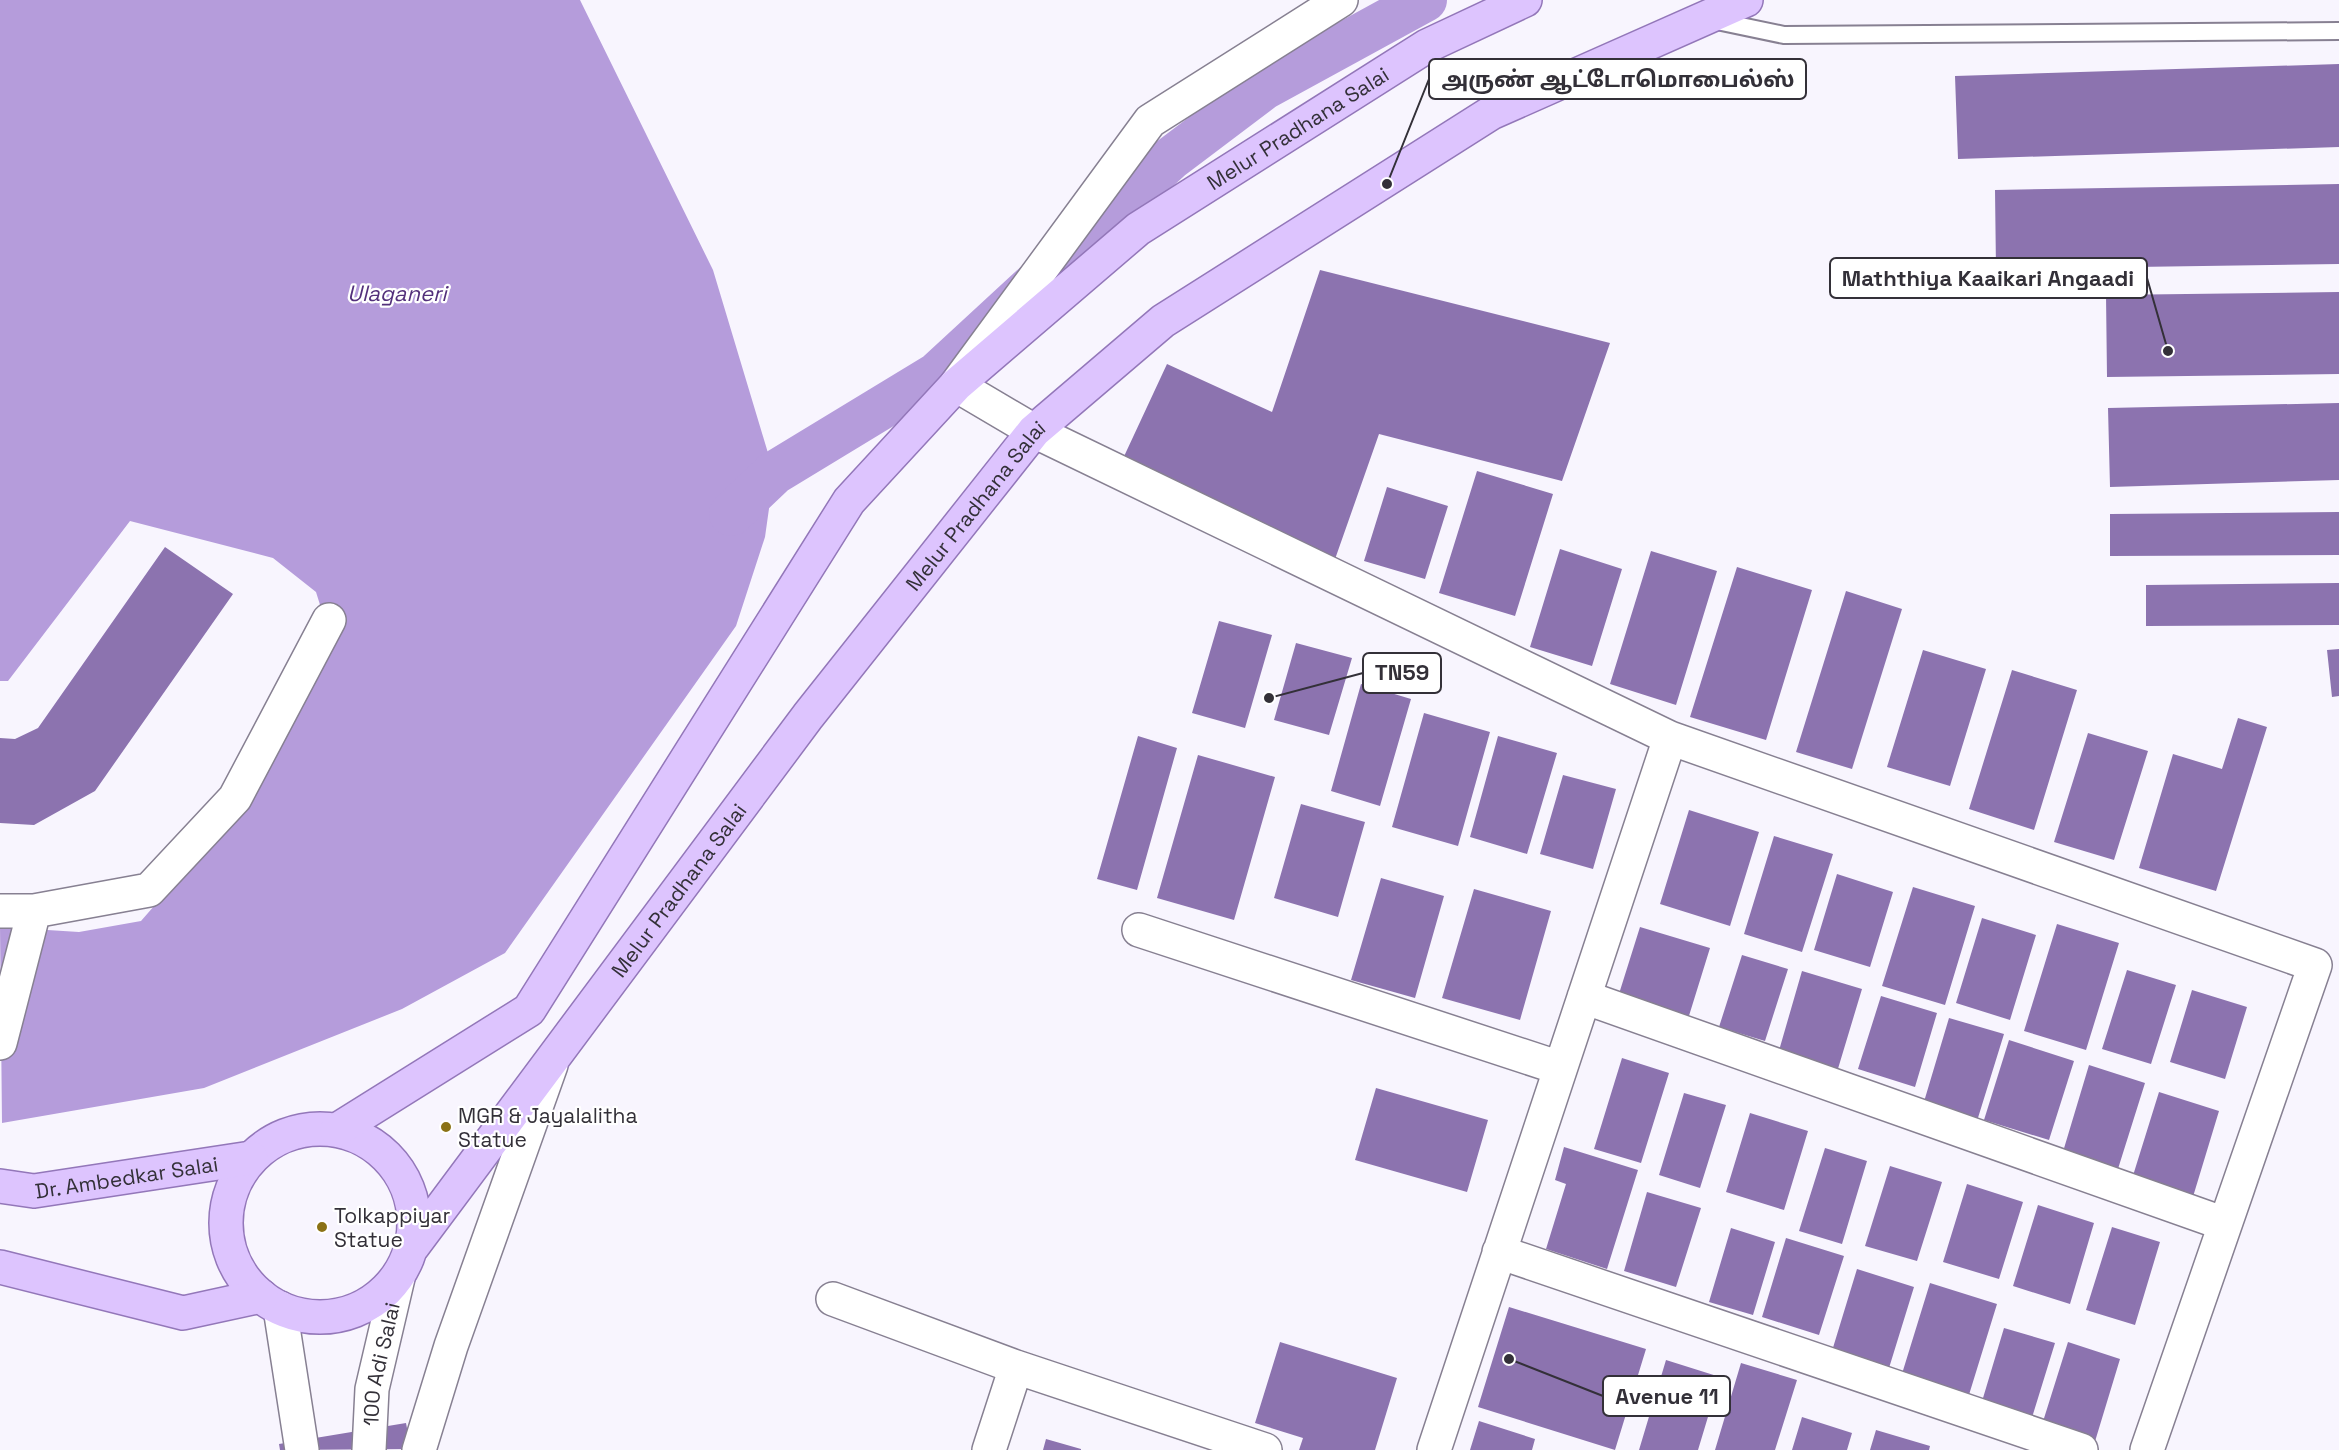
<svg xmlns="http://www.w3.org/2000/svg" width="2339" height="1450" viewBox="0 0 2339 1450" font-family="'Space Grotesk','Noto Sans Tamil',sans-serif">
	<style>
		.water { fill: #b59cdb }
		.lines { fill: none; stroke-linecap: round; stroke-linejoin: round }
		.canal { stroke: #b59cdb; stroke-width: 44 }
		.building { fill: #8c73af }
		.lane-casing { stroke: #878092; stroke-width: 20 }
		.street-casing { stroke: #878092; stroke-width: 36 }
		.secondary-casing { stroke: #878092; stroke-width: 36 }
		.primary-casing { stroke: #9377b9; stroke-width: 36 }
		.lane { stroke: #fff; stroke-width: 16 }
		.street { stroke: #fff; stroke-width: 33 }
		.secondary { stroke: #fff; stroke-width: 33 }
		.primary { stroke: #ddc4fe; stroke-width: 33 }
		.poi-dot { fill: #8b7215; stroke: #fff; stroke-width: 2 }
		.labels { text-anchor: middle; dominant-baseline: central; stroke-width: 4.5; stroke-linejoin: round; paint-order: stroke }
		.street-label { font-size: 21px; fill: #333038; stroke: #fff }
		.poi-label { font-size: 21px; fill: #333038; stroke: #fff; text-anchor: start }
		.water-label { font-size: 22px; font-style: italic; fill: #53307b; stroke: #fff }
		.leader { fill: none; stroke: #333038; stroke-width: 2 }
		.callout-dot { fill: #333038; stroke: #fff; stroke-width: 2 }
		.callout { fill: #fff; stroke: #333038; stroke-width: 2 }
		.callout-label { font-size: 22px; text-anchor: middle; font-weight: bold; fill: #333038 }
	</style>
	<rect width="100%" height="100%" fill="#f8f5fe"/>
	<!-- water -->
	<path class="water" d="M0,0h580l133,270 61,203 -9,64 -29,89 -231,327 -103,56 -198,79 -202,35 -2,-196 79,5 62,-11 69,-79 121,-202 -15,-48 -43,-34 -143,-37 -122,160h-8z"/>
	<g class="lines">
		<!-- canal -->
		<path class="canal" d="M731,514l43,-41 163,-99 233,-215 94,-71 161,-88"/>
	</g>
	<!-- building -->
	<path class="building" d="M2339,64v83l-381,12 -3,-83z
		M2339,184v80l-343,5 -1,-79z
		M1320,270l290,73 -48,138 -183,-47 -45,128 -214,-97 47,-101 105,48z
		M2339,292v82l-232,3 -1,-82z
		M2339,403v77l-229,7 -2,-79z
		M1477,471l76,23 -38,122 -76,-23z
		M1387,487l61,19 -23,73 -61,-18z
		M2339,512v43l-229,1v-42z
		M165,547l68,47 -138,197 -61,34 -34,-2v-85l15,1 23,-11z
		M1560,549l62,20 -30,97 -62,-19z
		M1651,551l66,20 -41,134 -66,-21z
		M1737,567l75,23 -46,150 -76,-23z
		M2339,583v42l-193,1v-41z
		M1846,591l56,18 -50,160 -56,-17z
		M1219,621l53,14 -27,93 -53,-15z
		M1296,643l56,15 -23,77 -55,-15z
		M2339,649v47l-7,1 -5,-47z
		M1923,650l63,19 -36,117 -63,-19z
		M2012,670l65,20 -43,140 -65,-21z
		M1361,684l50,15 -31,107 -49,-15z
		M1424,713l66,19 -32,114 -66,-19z
		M2238,718l29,9 -51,164 -77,-23 34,-114 49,15z
		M2088,733l60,18 -34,109 -60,-18z
		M1138,736l39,12 -40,142 -40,-11z
		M1498,736l59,17 -30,101 -57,-17z
		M1198,755l77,22 -41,143 -77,-22z
		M1563,775l53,14 -23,80 -53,-15z
		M1301,804l64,18 -27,95 -64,-19z
		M1689,810l70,22 -29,94 -70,-22z
		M1774,836l59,18 -31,98 -58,-18z
		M1837,874l56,18 -23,75 -56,-17z
		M1381,878l63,18 -29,102 -64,-18z
		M1913,887l62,19 -30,99 -63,-19z
		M1474,889l77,22 -31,109 -78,-22z
		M1982,918l54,17 -26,85 -54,-17z
		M2057,924l62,19 -33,107 -62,-19z
		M1640,927l70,21 -22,71 -70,-22z
		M1742,955l46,14 -23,72 -46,-14z
		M2127,970l49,15 -25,79 -49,-15z
		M1802,971l60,18 -25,83 -59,-18z
		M2192,990l55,17 -22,72 -55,-17z
		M1881,996l56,17 -22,74 -57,-18z
		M1949,1018l55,16 -27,87 -54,-16z
		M2009,1040l65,21 -25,79 -65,-20z
		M1622,1058l47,15 -28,90 -47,-14z
		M2089,1065l56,18 -28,89 -55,-17z
		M1376,1088l112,32 -21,72 -112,-32z
		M2159,1092l60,19 -27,89 -61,-18z
		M1684,1093l42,12 -26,83 -41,-13z
		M1750,1113l58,18 -24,79 -58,-18z
		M1564,1147l74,23 -31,99 -61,-20 20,-65 -11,-4z
		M1825,1148l42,13 -25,83 -43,-13z
		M1890,1166l52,16 -25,79 -52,-15z
		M1967,1184l56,18 -24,77 -56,-17z
		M1647,1192l54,16 -25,79 -52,-16z
		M2038,1205l56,18 -24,81 -57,-18z
		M2112,1227l48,15 -25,83 -49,-15z
		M1731,1228l44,14 -22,73 -44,-13z
		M1786,1238l58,18 -25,79 -57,-18z
		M1857,1269l57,18 -25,81 -57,-17z
		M1930,1283l67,21 -29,94 -67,-21z
		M1509,1307l137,42 -31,101 -137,-43z
		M2004,1328l51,15 -25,81 -50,-16z
		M1280,1342l117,36 -22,72h-76l4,-12 -48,-15z
		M2068,1342l52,17 -27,89 -53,-17z
		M1666,1360l54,17 -22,73h-59z
		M1741,1363l56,17 -22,70h-60z
		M1802,1417l50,16 -5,17h-55z
		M1479,1421l56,18 -3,11h-62z
		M406,1423l5,26 -131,1 -1,-6z
		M1876,1430l54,16 -1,4h-59z
		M1046,1439l35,10v1h-38z"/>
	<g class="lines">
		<defs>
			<path id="lane" d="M1712,20l72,15 555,-4"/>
			<path id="street" d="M1341,0l-191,121 -194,264 78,46 636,307 645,227 -168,485
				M0,911h34l-34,132
				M34,911l115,-21 86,-92 94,-178
				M1139,930l421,138
				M1584,997l641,227
				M1499,1252l582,198
				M833,1299l183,68 249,83
				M989,1450l27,-83
				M1434,1450l236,-712"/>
			<g id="secondary">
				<path d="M280,1308l22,142"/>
				<path id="s1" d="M369,1450l3,-61 26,-111"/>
				<path d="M419,1450l32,-104 100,-281"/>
			</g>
			<g id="primary">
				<circle cx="320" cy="1223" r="94"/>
				<path id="s2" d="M337,1130l192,-120 320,-509 107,-116 182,-156 289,-183 98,-46"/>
				<path id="s3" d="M0,1186l34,5 217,-33"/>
				<path id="s4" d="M413,1246l395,-530 226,-285 129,-110 328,-208 255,-113"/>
				<path d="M0,1267l183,46 78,-17"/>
			</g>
		</defs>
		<!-- lane casing -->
		<use href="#lane" class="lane-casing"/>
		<!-- street casing -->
		<use href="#street" class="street-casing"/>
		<!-- secondary casing -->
		<use href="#secondary" class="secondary-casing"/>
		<!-- primary casing -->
		<use href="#primary" class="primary-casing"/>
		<!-- lane -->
		<use href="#lane" class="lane"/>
		<!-- street -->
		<use href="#street" class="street"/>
		<!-- secondary -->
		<use href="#secondary" class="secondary"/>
		<!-- primary -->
		<use href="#primary" class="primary"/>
	</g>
	<!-- markers -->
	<g class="poi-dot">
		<circle cx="446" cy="1127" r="6"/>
		<circle cx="322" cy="1227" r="6"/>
	</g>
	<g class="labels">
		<!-- street labels -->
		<g class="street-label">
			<text stroke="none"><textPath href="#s2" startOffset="1414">Melur Pradhana Salai</textPath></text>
			<text stroke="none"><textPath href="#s4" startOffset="930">Melur Pradhana Salai</textPath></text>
			<text stroke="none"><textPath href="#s4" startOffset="444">Melur Pradhana Salai</textPath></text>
			<text stroke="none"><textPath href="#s3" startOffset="128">Dr. Ambedkar Salai</textPath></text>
			<text stroke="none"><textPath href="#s1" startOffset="87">100 Adi Salai</textPath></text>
		</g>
		<!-- poi labels -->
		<g class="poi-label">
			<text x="458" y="1115">MGR &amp; Jayalalitha<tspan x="458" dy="24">Statue</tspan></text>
			<text x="334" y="1215">Tolkappiyar<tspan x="334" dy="24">Statue</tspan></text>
		</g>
		<!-- water labels -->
		<g class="water-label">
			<text x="397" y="293">Ulaganeri</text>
		</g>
	</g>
	<!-- callouts -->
	<path class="leader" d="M1387 184L1429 79M2168 351L2147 278M1269 698L1363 673M1509 1359L1603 1396"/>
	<g class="callout-dot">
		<circle cx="1387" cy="184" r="6"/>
		<circle cx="2168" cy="351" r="6"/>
		<circle cx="1269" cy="698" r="6"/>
		<circle cx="1509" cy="1359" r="6"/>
	</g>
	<g class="callout">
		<rect x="1429" y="59" width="377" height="40" rx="6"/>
		<rect x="1830" y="258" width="317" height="40" rx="6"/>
		<rect x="1363" y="653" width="78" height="40" rx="6"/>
		<rect x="1603" y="1376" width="127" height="40" rx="6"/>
	</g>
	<g class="callout-label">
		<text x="1618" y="87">அருண் ஆட்டோமொபைல்ஸ்</text>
		<text x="1988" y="286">Maththiya Kaaikari Angaadi</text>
		<text x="1402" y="680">TN59</text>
		<text x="1667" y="1404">Avenue 11</text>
	</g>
</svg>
